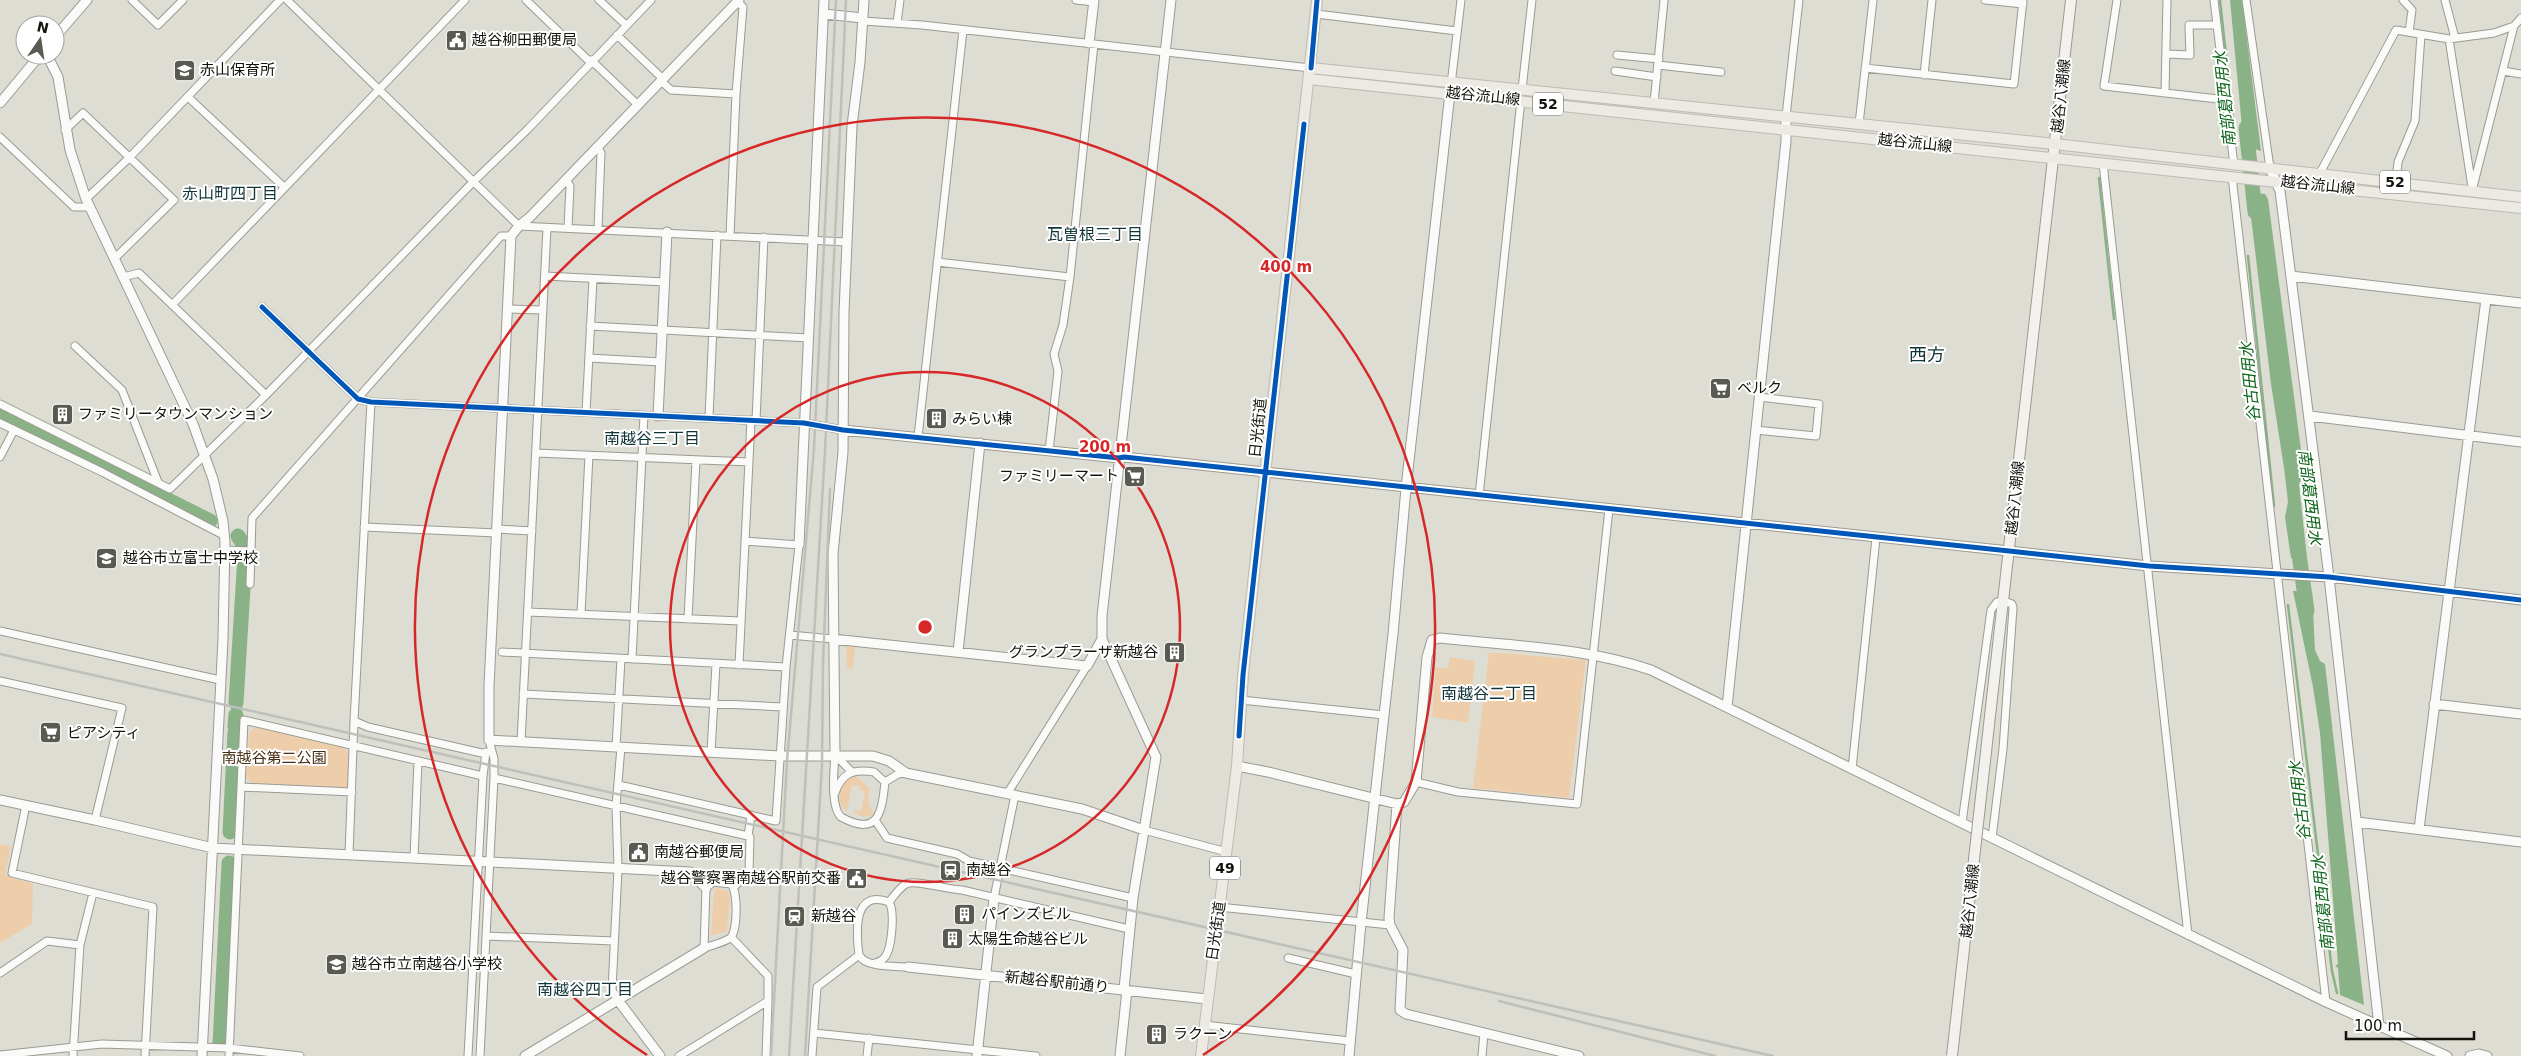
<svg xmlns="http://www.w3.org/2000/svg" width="2521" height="1056" viewBox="0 0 2521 1056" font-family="'DejaVu Sans','Noto Sans JP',sans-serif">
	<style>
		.green { fill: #eeceaa }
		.water { fill: #8ab287 }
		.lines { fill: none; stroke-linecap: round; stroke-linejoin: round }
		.stream { stroke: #8ab287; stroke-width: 2.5 }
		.river { stroke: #8ab287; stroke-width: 15 }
		.minor-casing { stroke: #9b9a93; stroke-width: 9 }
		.tertiary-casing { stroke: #9b9a93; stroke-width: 11 }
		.secondary-casing { stroke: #9b9a93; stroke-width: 12 }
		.primary-casing { stroke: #bbbbb5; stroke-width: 12 }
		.minor { stroke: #fafaf8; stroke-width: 7 }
		.tertiary { stroke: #fafaf8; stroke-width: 9 }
		.secondary { stroke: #f3f1ed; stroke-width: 10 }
		.primary { stroke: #eceae2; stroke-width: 10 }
		.rail { stroke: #bfbfbc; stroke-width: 2.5 }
		.secondary-bridge-casing { stroke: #9b9a93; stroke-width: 12; stroke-linecap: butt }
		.secondary-bridge { stroke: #f3f1ed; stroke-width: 10 }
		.cycleway-casing { stroke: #fff; stroke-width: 8 }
		.cycleway { stroke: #0057b8; stroke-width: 5 }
		.ring { fill: none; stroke: #d62828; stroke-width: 2.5 }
		.labels { text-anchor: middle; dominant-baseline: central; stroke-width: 4; stroke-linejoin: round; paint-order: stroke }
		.shield { fill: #fff; stroke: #5a5955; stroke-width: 1 }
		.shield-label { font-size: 14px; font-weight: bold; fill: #13120c }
		.poi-label { font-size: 15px; fill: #13120c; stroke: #fff; text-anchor: start }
		.street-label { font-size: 15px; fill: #13120c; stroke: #fff }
		.park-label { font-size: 15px; fill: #462d13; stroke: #fff }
		.water-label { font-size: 16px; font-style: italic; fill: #0f651b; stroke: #fff }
		.neighbourhood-label { font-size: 16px; fill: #113437; stroke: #fff }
		.quarter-label { font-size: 18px; fill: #113437; stroke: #fff }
		.centre { fill: #d62828; stroke: #fff; stroke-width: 2.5 }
		.ring-label { font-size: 15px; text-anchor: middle; font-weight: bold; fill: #d62828; stroke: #fff; stroke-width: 4; stroke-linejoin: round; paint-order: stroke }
	</style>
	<rect width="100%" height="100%" fill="#deddd3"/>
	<!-- green -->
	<path class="green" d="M846,646l9,1 -2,22 -6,-1z
		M1489,652l97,8 -17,138 -96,-10z
		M1450,657l25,4 -7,62 -36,-6 4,-50 12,2z
		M255,727l89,21 4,5v32l-3,3 -94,-5 -5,-6 3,-44z
		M856,776l13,12 -1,15 5,9 -2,4 -7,1 -10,-4 1,-3 6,1 4,-19 -5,-2 -1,-4 -7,-1 -5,26c-14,-8 -7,-34 9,-35z
		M0,844l11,2 -6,29 28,9 -1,40 -32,19z
		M717,888l11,3 2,6 -3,34 -16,5 3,-47z"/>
	<!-- water -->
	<path class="water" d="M2230,0h12l19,151 -16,-5 -2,-8z
		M2248,192l17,2 3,5 36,274 -5,11 8,75 -16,-1 -6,-41 3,-15 -4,-34 -13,-84z
		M2293,591h19l3,59 5,11 5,3 39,341 -24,-10 -2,-27 -3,-2 3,-2 -18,-231 -7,-46z"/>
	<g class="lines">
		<!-- stream -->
		<path class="stream" d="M2220,0l14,130
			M2099,178l15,141
			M2248,256l26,250
			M2288,605l44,366 5,22"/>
		<!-- river -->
		<path class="river" d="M2246,128l9,84
			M0,416l210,105
			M238,536l7,11
			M2297,540l10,71
			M236,703l9,-148
			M235,726l1,-11
			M230,832l5,-100
			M220,1044l9,-181"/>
		<defs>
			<path id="minor" d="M132,0l26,25 25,-25
				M287,0l232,226 328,16
				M526,0l64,62
				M599,0l27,25
				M1076,0l18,2
				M1985,0l38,4
				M2117,0l-13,86 123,14
				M2214,0l20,165
				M2246,0l24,168
				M2403,0l9,10 -3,22
				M2445,0l10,38
				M1316,14l141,17
				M863,21l59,4 389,43
				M897,23l3,-23
				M617,35l46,44
				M2449,39l23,148
				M2166,54l24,1 -1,-30h28
				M1617,55l42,4
				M591,60l47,45
				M1658,65l63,7
				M1865,68l149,16 9,-84
				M1615,71l42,6
				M2503,71l18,3
				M1924,75l8,-75
				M661,81l10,9 65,4
				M1522,89l10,-89
				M1450,93l11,-93
				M2165,93l2,-93
				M188,97l96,90
				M1654,103l10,-103
				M1786,116l13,-116
				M1859,124l14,-124
				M65,130l18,-17 91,87 -60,59
				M0,137l74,70h15
				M597,146l4,7 -3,76
				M2103,163l85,772
				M2320,173l76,-143 53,9 45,-6 20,-7
				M2232,176l94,826
				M566,180l4,6 -2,42
				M2396,182l2,-20 17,-41 6,-86
				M2472,191l42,-165 7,-8
				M86,199l44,-42 150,-157
				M730,236l6,-142 7,-87 -5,-5
				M937,262l133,15
				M545,276l120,6
				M123,277l16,-4 127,122
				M172,305l293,-305
				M262,307l96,92 13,3 433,21 39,7
				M508,309l35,1
				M590,326l219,12
				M75,346l47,44 36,92
				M589,358l72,4
				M371,402l-17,319 14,6 118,27
				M0,404l170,85 96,-94 208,-214 54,-52 123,-129
				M586,412l7,-133
				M709,418l8,-183
				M756,421l8,-184
				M0,423l102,49 123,64
				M1756,430l60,6 3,-32 -60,-7
				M918,437l45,-407
				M1049,451l9,-80 -4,-17 9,-29 7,-48 24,-233
				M536,453l213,9
				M0,457l14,-27
				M1479,496l42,-396
				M364,527l133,6
				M497,529l35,2
				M225,550l26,1
				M250,584l2,-66 249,-282h10
				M528,612l213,9
				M581,614l8,-159
				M688,619l8,-159
				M0,631l220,49
				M790,635l43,4
				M502,652l284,15
				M632,659l12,-244
				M739,665l12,-245
				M0,681l122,27 -27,112
				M523,694l260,13
				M1241,700l143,15
				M521,742l26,-514
				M616,747l5,-88
				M711,752l5,-88
				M835,755l16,16
				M1852,769l24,-231
				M494,778l254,58
				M885,782l13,-8 8,-1
				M1416,782l42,10 119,12 32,-295
				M619,785l157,36 10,-154 13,-122 -54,-4
				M241,787l111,5
				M835,793c7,-21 19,-24 39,-21l11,10c-3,29 -6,56 -44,35 -11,-11 -7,-47 -6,-62
				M1007,794l80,-128
				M26,805l-14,68 141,34 -8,149
				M875,820l12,18 70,16 12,7 31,7 15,-73
				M1962,823l29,-213 6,-8 7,-1 8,3 1,4 -10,141 -11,89
				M1144,830l83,22
				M349,855l5,-134
				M414,858l4,-97
				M713,882l18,2c7,7 7,48 -1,54 -7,5 -18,7 -26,10l2,-60z
				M734,887l15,-15 1,-35 -2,-1 3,-21
				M994,898l6,-30 133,30
				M889,902c5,-6 10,-14 17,-18 8,-5 43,6 56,6l167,39
				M1219,907l171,18
				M486,936l128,5
				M1288,958l68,16
				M875,963c4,-1 7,-2 10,-6 7,-9 10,-46 4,-55 -36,-13 -33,29 -30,53 7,13 35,11 49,12
				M0,973l47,-32 33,4
				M617,999l-5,-9 6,-121 -2,-63 5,-59
				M1204,1025l146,16
				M814,1033l222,23
				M0,1055l102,-11 127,4 71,8
				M73,1056l7,-111 13,-52
				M229,1056l15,-336 239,56
				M468,1056l15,-280 3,-24
				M480,1056l14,-278v-19l-5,-19
				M679,1056l89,-55v-25l-37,-39
				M766,1056l2,-55
				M812,1056l5,-69 42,-32
				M867,1056l2,-18
				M1482,1056l2,-23"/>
			<path id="tertiary" d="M739,0l-209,217 -11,9 -8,10 -22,450v54l291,16h93l16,5 17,12 176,36 62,21
				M824,14l39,4
				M55,37l32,-37
				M1089,43l5,-43
				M47,55l11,22 12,73 16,49 107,225 20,55 10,42 2,21 -2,97 -21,417
				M0,103l40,-48
				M2270,168l10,23 49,386 50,449
				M2291,276l230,27
				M658,416l9,-184
				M2310,416l211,26
				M843,430l276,28 5,-1 885,94 140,15 180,11 192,23
				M799,545l25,-545
				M833,639l254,27 15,-27
				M958,652l22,-209
				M2434,704l87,10
				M1727,707l59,-566v-25
				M835,755l-2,-201 10,-102 1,-140 8,-186 8,-64 4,-62
				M1237,766l31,6 129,32 7,-2 12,-20 11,-125 5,-17 8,-2c71,8 144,9 211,32l675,332 121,54
				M0,800l95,20 118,28 477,24 16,16
				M1397,804l-8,114 1,7 13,25 -3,60 6,4 173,42
				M2357,822l164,20
				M2419,829l67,-530
				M908,967l299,32
				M1124,989l9,-91 23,-141 -54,-118v-23l69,-616
				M617,999l43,57
				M525,1056l179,-108
				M977,1056l17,-158
				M1120,1056l7,-66
				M1349,1056l12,-133 32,-289 13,-146 44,-395
				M2470,1056l9,-2 8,2"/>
			<path id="secondary" d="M1990,716l81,-716"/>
			<path id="primary" d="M1311,68l744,76 466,53
				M1309,79l1212,129
				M1201,1056l36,-290 6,-91 74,-675"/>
		</defs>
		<!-- minor casing -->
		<use href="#minor" class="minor-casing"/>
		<!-- tertiary casing -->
		<use href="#tertiary" class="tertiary-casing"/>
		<!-- secondary casing -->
		<use href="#secondary" class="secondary-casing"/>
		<!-- primary casing -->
		<use href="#primary" class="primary-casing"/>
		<!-- minor -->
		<use href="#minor" class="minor"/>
		<!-- tertiary -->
		<use href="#tertiary" class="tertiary"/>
		<!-- secondary -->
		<use href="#secondary" class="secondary"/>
		<!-- primary -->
		<use href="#primary" class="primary"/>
		<!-- rail -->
		<path class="rail" d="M0,654l1773,402
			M1499,1001l216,55
			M771,1056l16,-295 27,-312 22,-449
			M789,1056l36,-605 21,-451
			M805,1056l17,-292 1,-101 7,-174"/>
		<defs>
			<path id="secondary-bridge" d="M1952,1056l38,-340"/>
		</defs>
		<!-- secondary-bridge casing -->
		<use href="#secondary-bridge" class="secondary-bridge-casing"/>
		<!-- secondary-bridge -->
		<use href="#secondary-bridge" class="secondary-bridge"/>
		<defs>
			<path id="cycleway" d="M1311,68l6,-68
				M262,307l96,92 13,3 433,21 39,7 276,28 5,-1 885,94 140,15 180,11 192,23
				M1239,736l4,-61 61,-551"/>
		</defs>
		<!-- cycleway casing -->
		<use href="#cycleway" class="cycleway-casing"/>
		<!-- cycleway -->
		<use href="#cycleway" class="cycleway"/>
	</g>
	<!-- distance rings -->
	<g class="ring">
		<circle cx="925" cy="627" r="255"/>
		<path d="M647 1055A510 510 0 1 1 1203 1055"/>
	</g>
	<!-- icons -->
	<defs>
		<symbol id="civic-square" viewBox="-11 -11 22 22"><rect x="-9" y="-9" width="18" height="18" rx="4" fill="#5a5952" stroke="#fff"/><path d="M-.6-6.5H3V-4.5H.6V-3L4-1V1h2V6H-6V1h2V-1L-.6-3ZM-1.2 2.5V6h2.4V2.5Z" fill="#fff"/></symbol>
		<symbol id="school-square" viewBox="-11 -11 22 22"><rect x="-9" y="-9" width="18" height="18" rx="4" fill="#5a5952" stroke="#fff"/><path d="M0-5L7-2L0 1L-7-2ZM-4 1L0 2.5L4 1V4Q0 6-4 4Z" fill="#fff"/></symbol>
		<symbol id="supermarket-square" viewBox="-11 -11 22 22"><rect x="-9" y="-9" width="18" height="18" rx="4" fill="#5a5952" stroke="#fff"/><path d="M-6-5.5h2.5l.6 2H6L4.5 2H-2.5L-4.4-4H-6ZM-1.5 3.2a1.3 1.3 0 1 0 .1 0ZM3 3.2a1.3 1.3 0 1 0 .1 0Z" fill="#fff"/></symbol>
		<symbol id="building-square" viewBox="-11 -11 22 22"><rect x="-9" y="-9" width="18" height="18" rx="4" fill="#5a5952" stroke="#fff"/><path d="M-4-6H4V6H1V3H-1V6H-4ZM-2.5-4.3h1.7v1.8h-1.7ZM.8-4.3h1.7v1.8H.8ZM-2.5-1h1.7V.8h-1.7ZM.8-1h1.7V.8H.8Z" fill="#fff"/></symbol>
		<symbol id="station-square" viewBox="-11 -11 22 22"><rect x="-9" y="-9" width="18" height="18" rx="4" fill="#5a5952" stroke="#fff"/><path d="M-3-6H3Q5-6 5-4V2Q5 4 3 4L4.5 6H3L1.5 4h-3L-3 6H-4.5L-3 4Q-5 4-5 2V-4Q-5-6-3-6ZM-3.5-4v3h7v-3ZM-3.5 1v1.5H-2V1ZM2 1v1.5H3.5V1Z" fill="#fff"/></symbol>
	</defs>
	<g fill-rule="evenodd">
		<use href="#civic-square" x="444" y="28" width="25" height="25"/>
		<use href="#school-square" x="172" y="58" width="25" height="25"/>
		<use href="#supermarket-square" x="1708" y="376" width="25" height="25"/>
		<use href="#building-square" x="50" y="402" width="25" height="25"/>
		<use href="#building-square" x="924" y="406" width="25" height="25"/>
		<use href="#supermarket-square" x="1122" y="464" width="25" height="25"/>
		<use href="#school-square" x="94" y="546" width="25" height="25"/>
		<use href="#building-square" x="1162" y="640" width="25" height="25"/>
		<use href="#supermarket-square" x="38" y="720" width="25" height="25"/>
		<use href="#civic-square" x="626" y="840" width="25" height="25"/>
		<use href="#station-square" x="938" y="858" width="25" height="25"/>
		<use href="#civic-square" x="844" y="866" width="25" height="25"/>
		<use href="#building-square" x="952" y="902" width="25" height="25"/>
		<use href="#station-square" x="782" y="904" width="25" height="25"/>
		<use href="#building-square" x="940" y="926" width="25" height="25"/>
		<use href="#school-square" x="324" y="952" width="25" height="25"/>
		<use href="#building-square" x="1144" y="1022" width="25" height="25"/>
	</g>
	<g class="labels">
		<!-- shield labels -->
		<g class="shield">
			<rect x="1533" y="92.5" width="30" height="23" rx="4"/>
			<rect x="2380" y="170.5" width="30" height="23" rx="4"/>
			<rect x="1210" y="856.5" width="30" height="23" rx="4"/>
		</g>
		<g class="shield-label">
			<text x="1548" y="104">52</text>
			<text x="2395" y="182">52</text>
			<text x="1225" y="868">49</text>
		</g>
		<!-- poi labels -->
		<g class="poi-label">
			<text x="472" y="40">越谷柳田郵便局</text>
			<text x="200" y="70">赤山保育所</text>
			<text x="1737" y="388">ベルク</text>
			<text x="78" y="414">ファミリータウンマンション</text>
			<text x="952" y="419">みらい棟</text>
			<text x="1119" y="476" text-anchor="end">ファミリーマート</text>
			<text x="123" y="558">越谷市立富士中学校</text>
			<text x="1158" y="652" text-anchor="end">グランプラーザ新越谷</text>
			<text x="67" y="733">ピアシティ</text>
			<text x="654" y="852">南越谷郵便局</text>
			<text x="966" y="870">南越谷</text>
			<text x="841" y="878" text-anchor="end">越谷警察署南越谷駅前交番</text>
			<text x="981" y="914">パインズビル</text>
			<text x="811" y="916">新越谷</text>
			<text x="968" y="939">太陽生命越谷ビル</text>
			<text x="352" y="964">越谷市立南越谷小学校</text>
			<text x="1173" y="1034">ラクーン</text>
		</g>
		<!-- street labels -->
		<g class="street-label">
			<text transform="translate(1483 96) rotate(6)">越谷流山線</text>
			<text transform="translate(2061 96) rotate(-84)">越谷八潮線</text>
			<text transform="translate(1915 143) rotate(6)">越谷流山線</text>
			<text transform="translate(2318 185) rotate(6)">越谷流山線</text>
			<text transform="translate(1258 428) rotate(-84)">日光街道</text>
			<text transform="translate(2015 498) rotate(-84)">越谷八潮線</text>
			<text transform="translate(1970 901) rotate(-84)">越谷八潮線</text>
			<text transform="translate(1216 931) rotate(-82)">日光街道</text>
			<text transform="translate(1057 982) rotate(6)">新越谷駅前通り</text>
		</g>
		<!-- park labels -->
		<g class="park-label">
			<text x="274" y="758">南越谷第二公園</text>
		</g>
		<!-- water labels -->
		<g class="water-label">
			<text transform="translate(2225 99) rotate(-96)">南部葛西用水</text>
			<text transform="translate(2250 382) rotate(-96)">谷古田用水</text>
			<text transform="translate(2310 497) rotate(83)">南部葛西用水</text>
			<text transform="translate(2300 801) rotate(-97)">谷古田用水</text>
			<text transform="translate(2323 903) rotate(-96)">南部葛西用水</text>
		</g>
		<!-- neighbourhood labels -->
		<g class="neighbourhood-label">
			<text x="230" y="193">赤山町四丁目</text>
			<text x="1095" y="234">瓦曽根三丁目</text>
			<text x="652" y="438">南越谷三丁目</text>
			<text x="1489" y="693">南越谷二丁目</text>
			<text x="585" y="989">南越谷四丁目</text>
		</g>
		<!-- quarter labels -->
		<g class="quarter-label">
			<text x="1927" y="354">西方</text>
		</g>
	</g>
	<circle cx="925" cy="627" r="8" class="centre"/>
	<g class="ring-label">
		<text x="1286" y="272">400 m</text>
		<text x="1105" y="452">200 m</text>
	</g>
	<!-- north arrow -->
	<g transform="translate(40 40) rotate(13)"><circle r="24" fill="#ffffff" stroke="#a1a09e"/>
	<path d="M0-4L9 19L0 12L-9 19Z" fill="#5a5952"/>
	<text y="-8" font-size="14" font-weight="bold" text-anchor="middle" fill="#13120c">N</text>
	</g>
	<!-- scale -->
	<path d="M2346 1031v8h128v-8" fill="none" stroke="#13120c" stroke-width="2.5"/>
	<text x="2354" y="1031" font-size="15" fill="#13120c" stroke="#ffffff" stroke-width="4" paint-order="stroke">100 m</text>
</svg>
